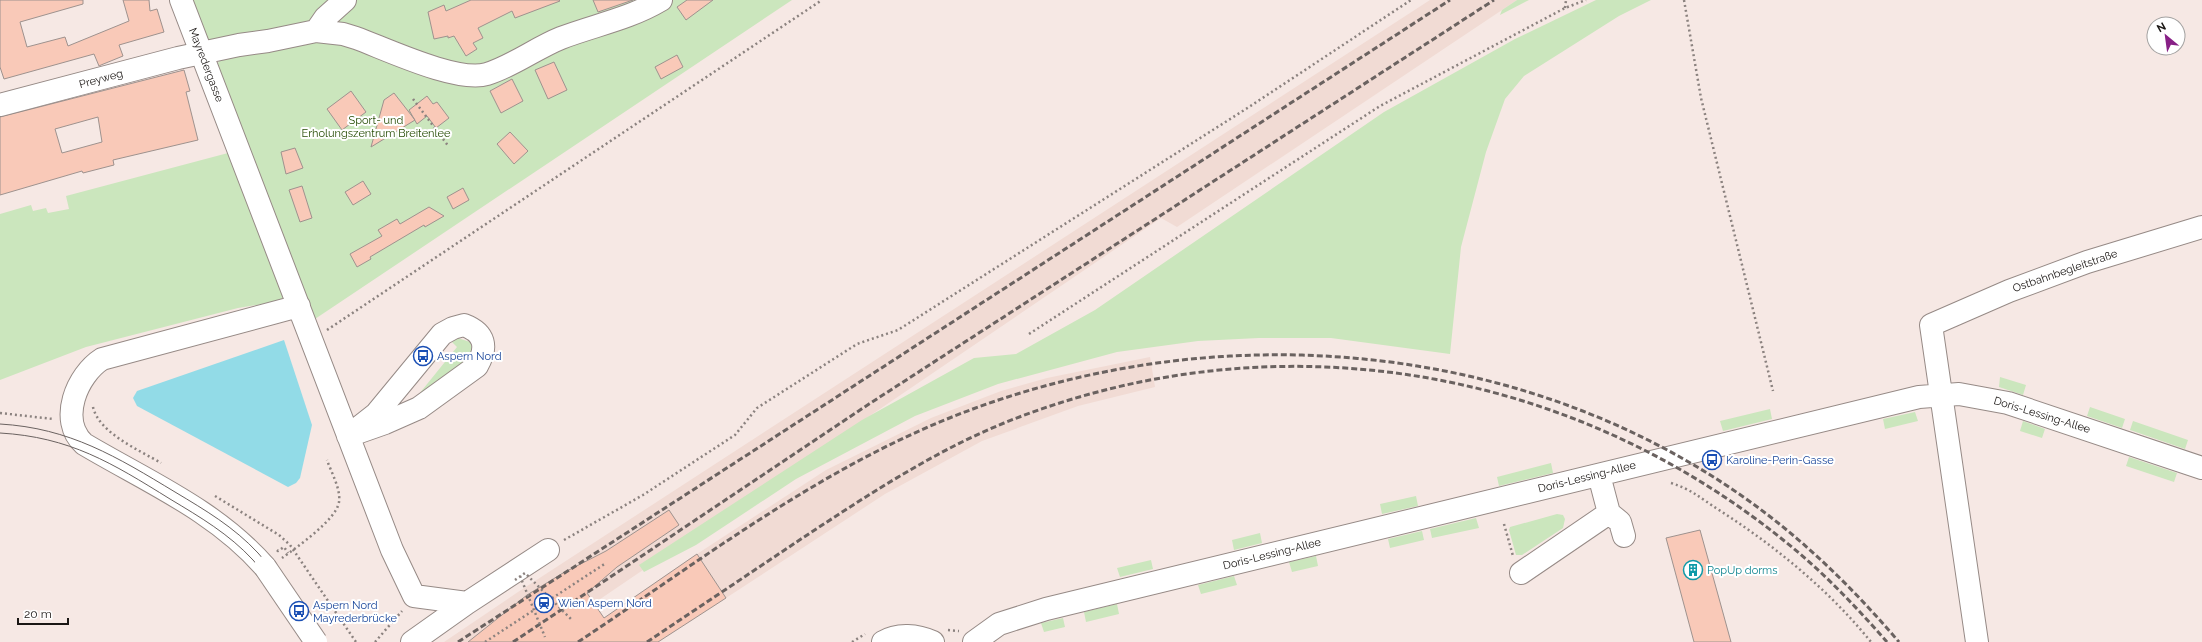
<svg xmlns="http://www.w3.org/2000/svg" width="2202" height="642" viewBox="0 0 2202 642" font-family="Raleway,sans-serif">
	<style>
		.built { fill: #f1dbd4 }
		.green { fill: #cbe6bd }
		.water { fill: #92dbe7 }
		.building { fill: #f9c9b8; stroke: #9e928e; fill-rule: evenodd }
		.lines { fill: none; stroke-linecap: round; stroke-linejoin: round }
		.minor-casing { stroke: #968a86; stroke-width: 24 }
		.path { stroke: #8b827f; stroke-width: 2.5; stroke-dasharray: 2 3; stroke-linecap: butt }
		.minor { stroke: #fff; stroke-width: 22 }
		.tram { stroke: #6a6260; stroke-width: 1 }
		.rail { stroke: #6a6260; stroke-width: 3; stroke-dasharray: 6 3; stroke-linecap: butt }
		.minor-bridge-casing { stroke: #968a86; stroke-width: 24; stroke-linecap: butt }
		.path-bridge { stroke: #8b827f; stroke-width: 2.5; stroke-dasharray: 2 3; stroke-linecap: butt }
		.minor-bridge { stroke: #fff; stroke-width: 22 }
		.labels { text-anchor: middle; dominant-baseline: central; stroke-width: 4; stroke-linejoin: round; paint-order: stroke }
		.street-label { font-size: 11px; fill: #1a1614; stroke: #fff }
		.park-label { font-size: 11px; fill: #264c05; stroke: #fff }
		.transit-label { font-size: 11px; fill: #164399; stroke: #fff; text-anchor: start }
		.culture-label { font-size: 11px; fill: #0d838f; stroke: #fff; text-anchor: start }
	</style>
	<rect width="100%" height="100%" fill="#f6e8e4"/>
	<!-- built -->
	<path class="built" d="M1430,0h87l-340,227 -16,-9 -624,424h-93l74,-50z
		M1150,357l5,30 -77,19 -96,35 -97,53 -159,104 -29,-44 129,-84 105,-52 70,-27 46,-13z"/>
	<!-- green -->
	<path class="green" d="M191,0h601l-477,319 -98,-255 5,-6 -4,-15 -12,-4z
		M1517,0h12l-29,15 2,-5z
		M1596,0h55l-32,16 -95,60 -19,23 -19,53 -25,95 -11,107 -119,-16h-72l-61,3 -81,11 -119,32 -83,32 -119,63 -100,66 -52,27 -5,-7 223,-145 112,-62 42,-4 79,-44 289,-198 131,-73z
		M228,153l60,147 -50,8 -152,39 -86,33v-166l31,-9 2,6 13,-3 2,5 21,-4 -3,-13z
		M458,338l12,4 3,8 -2,7 -56,42 42,-52 -5,-5z
		M2000,377l26,8 -3,10 -24,-8z
		M2090,407l35,12 -3,9 -35,-12z
		M1770,409l2,10 -49,12 -3,-10z
		M1915,412l3,9 -33,8 -2,-10z
		M2023,421l22,8 -3,9 -22,-7z
		M2133,421l55,19 -3,9 -55,-19z
		M2129,457l48,16 -3,9 -48,-16z
		M1551,463l2,10 -54,13 -2,-9z
		M1416,496l2,10 -36,8 -2,-10z
		M1557,514l6,1 2,4 -2,9 -41,27h-6l-7,-25 1,-3z
		M1476,518l3,10 -47,10 -2,-9z
		M1422,531l2,9 -34,8 -2,-9z
		M1260,533l2,10 -28,7 -2,-10z
		M1316,556l2,10 -26,6 -3,-10z
		M1151,560l2,9 -33,8 -3,-9z
		M1234,576l3,9 -36,9 -3,-9z
		M1117,604l2,10 -33,8 -2,-10z
		M1063,618l2,9 -21,5 -3,-9z"/>
	<!-- water -->
	<path class="water" d="M284,340l28,85 -12,53 -4,5 -8,4 -151,-81 -4,-8 4,-7z"/>
	<!-- building -->
	<path class="building" d="M0,0h83v4l-63,18 7,25 38,-10 3,9 61,-25 -6,-21h26l1,11 7,-2 7,23 -45,13 4,11 -22,9 -2,1 -5,-12 -90,25 -4,-12z
		M471,0h88l1,1 -45,17 -3,-7 -34,17 5,10 -10,5 4,6 -11,7 -12,-20 -6,2v-2l-14,3 -6,-27 16,-7 2,6z
		M593,0h40l-35,12z
		M687,0h26l-27,20 -9,-13z
		M677,55l6,12 -22,12 -6,-12z
		M554,62l13,28 -19,9 -13,-29z
		M184,70l6,21 -4,1 12,48 -85,20 1,5 -31,8 -1,-2 -82,24v-78zM98,117l4,25 -40,11 -7,-24z
		M512,79l11,22 -22,12 -11,-22z
		M351,91l15,21 -24,18 -15,-21z
		M394,93l21,27 -44,27 13,-47z
		M427,96l6,8 4,-2 12,16 -13,10 -9,-12 -10,8 -8,-14z
		M510,132l18,19 -14,13 -17,-20z
		M295,148l8,20 -17,6 -5,-22z
		M363,181l8,13 -18,11 -8,-13z
		M302,186l10,32 -12,4 -11,-32z
		M463,188l6,12 -16,9 -6,-12z
		M429,207l15,9 -19,11 -1,-2 -54,32 1,2 -14,8 -7,-13 32,-18 -4,-6 19,-11 3,5z
		M669,510l10,15 -62,42 -30,26 17,25 93,-64 29,44 -68,44h-190l59,-47 36,-22 43,-22z
		M1700,530l20,72 11,40h-37l-28,-104z"/>
	<g class="lines">
		<defs>
			<path id="minor" d="M181,0l211,550 22,46 53,7 -55,39
				M316,31l9,-13 20,-18
				M0,105l178,-47 61,-13 29,-4 48,-10 27,3 13,4c30,11 101,45 131,36 26,-8 49,-26 74,-36 34,-13 68,-19 100,-38
				M464,325c21,8 24,22 13,41l-58,42 -34,15 -37,13 28,-22 66,-80 11,-6z
				M1599,475l10,38 11,9 4,14
				M265,567c-50,-57 -117,-85 -181,-123 -26,-24 -7,-69 18,-85l197,-53
				M1521,573l88,-60
				M467,603l81,-53
				M883,642c15,-9 34,-7 50,0
				M974,642l25,-18 47,-15 873,-212 40,-3 49,9 194,65
				M1977,642l-46,-317 78,-34 78,-29 115,-35"/>
		</defs>
		<!-- minor casing -->
		<use href="#minor" class="minor-casing"/>
		<!-- path -->
		<path class="path" d="M1684,0l17,98 72,293
			M1565,8l1,-8
			M413,99l36,48
			M327,330l495,-330
			M1029,334l351,-228 185,-98 21,-8
			M93,407c6,26 46,43 68,56
			M0,413l53,6
			M1671,483c22,7 29,15 48,27 56,36 110,80 152,132
			M215,496l64,39 11,10 66,97
			M1504,524l9,32
			M564,540l79,-45 92,-60 22,-27 100,-64 41,-14 351,-223 162,-107
			M277,550l1,1 6,-4 4,6
			M282,558c14,-10 55,-39 57,-56 2,-13 -8,-30 -12,-42
			M948,630l11,1
			M375,642l27,-31
			M485,642l121,-79
			M852,642l13,-8"/>
		<!-- minor -->
		<use href="#minor" class="minor"/>
		<!-- tram -->
		<path class="tram" d="M0,424c70,4 117,33 175,68 30,18 59,35 83,61 24,26 42,59 62,89
			M0,433c70,4 112,30 170,66 30,18 59,35 83,61 22,24 39,55 57,82"/>
		<!-- rail -->
		<path class="rail" d="M458,642l992,-642
			M513,642l356,-238 625,-404
			M578,642c119,-79 236,-169 369,-223 256,-104 565,-84 795,77 59,41 110,91 157,146
			M647,642c52,-35 105,-70 157,-105 64,-42 129,-85 200,-114 268,-108 568,-59 789,125 34,28 65,61 94,94"/>
		<defs>
			<path id="minor-bridge" d="M265,567l51,75"/>
		</defs>
		<!-- minor-bridge casing -->
		<use href="#minor-bridge" class="minor-bridge-casing"/>
		<!-- path-bridge -->
		<path class="path-bridge" d="M520,576l25,61
			M515,580l10,-7 46,46"/>
		<!-- minor-bridge -->
		<use href="#minor-bridge" class="minor-bridge"/>
	</g>
	<!-- icons -->
	<defs>
		<symbol id="bus-ring" viewBox="-11 -11 22 22"><circle r="9.5" fill="#fff" stroke="#1a4fb4" stroke-width="1.5"/><path d="M-5-6H5V4H4V6H2V4H-2V6H-4V4H-5ZM-3.5-4V0h7V-4ZM-3.5 1.2v1.5H-2V1.2ZM2 1.2v1.5H3.5V1.2Z" fill="#1a4fb4"/></symbol>
		<symbol id="building-ring" viewBox="-11 -11 22 22"><circle r="9.5" fill="#fff" stroke="#0f9aa8" stroke-width="1.5"/><path d="M-4-6H4V6H1V3H-1V6H-4ZM-2.5-4.3h1.7v1.8h-1.7ZM.8-4.3h1.7v1.8H.8ZM-2.5-1h1.7V.8h-1.7ZM.8-1h1.7V.8H.8Z" fill="#0f9aa8"/></symbol>
		<symbol id="station-ring" viewBox="-11 -11 22 22"><circle r="9.5" fill="#fff" stroke="#1a4fb4" stroke-width="1.5"/><path d="M-3-6H3Q5-6 5-4V2Q5 4 3 4L4.5 6H3L1.5 4h-3L-3 6H-4.5L-3 4Q-5 4-5 2V-4Q-5-6-3-6ZM-3.5-4v3h7v-3ZM-3.5 1v1.5H-2V1ZM2 1v1.5H3.5V1Z" fill="#1a4fb4"/></symbol>
	</defs>
	<g fill-rule="evenodd">
		<use href="#bus-ring" x="412" y="345" width="22" height="22"/>
		<use href="#bus-ring" x="1701" y="449" width="22" height="22"/>
		<use href="#building-ring" x="1682" y="559" width="22" height="22"/>
		<use href="#station-ring" x="533" y="592" width="22" height="22"/>
		<use href="#bus-ring" x="288" y="600" width="22" height="22"/>
	</g>
	<g class="labels">
		<!-- street labels -->
		<g class="street-label">
			<text transform="translate(206 65) rotate(69)">Mayredergasse</text>
			<text transform="translate(101 79) rotate(-15)">Preyweg</text>
			<text transform="translate(2065 271) rotate(-19)">Ostbahnbegleitstraße</text>
			<text transform="translate(2042 415) rotate(17)">Doris-Lessing-Allee</text>
			<text transform="translate(1587 477) rotate(-14)">Doris-Lessing-Allee</text>
			<text transform="translate(1272 554) rotate(-14)">Doris-Lessing-Allee</text>
		</g>
		<!-- park labels -->
		<g class="park-label">
			<text x="376" y="120">Sport- und<tspan x="376" dy="13">Erholungszentrum Breitenlee</tspan></text>
		</g>
		<!-- transit labels -->
		<g class="transit-label">
			<text x="437" y="356">Aspern Nord</text>
			<text x="1726" y="460">Karoline-Perin-Gasse</text>
			<text x="558" y="603">Wien Aspern Nord</text>
			<text x="313" y="605">Aspern Nord<tspan x="313" dy="13">Mayrederbrücke</tspan></text>
		</g>
		<!-- culture labels -->
		<g class="culture-label">
			<text x="1707" y="570">PopUp dorms</text>
		</g>
	</g>
	<!-- north arrow -->
	<g transform="translate(2166 36) rotate(331)"><circle r="19" fill="#ffffff" stroke="#a3a2a1"/>
	<path d="M0-3L7 15L0 10L-7 15Z" fill="#882086"/>
	<text y="-6" font-size="11" font-weight="bold" text-anchor="middle" fill="#1a1614">N</text>
	</g>
	<!-- scale -->
	<path d="M18 618v6h50v-6" fill="none" stroke="#1a1614" stroke-width="2"/>
	<text x="24" y="618" font-size="12" fill="#1a1614" stroke="#ffffff" stroke-width="3" paint-order="stroke">20 m</text>
</svg>
